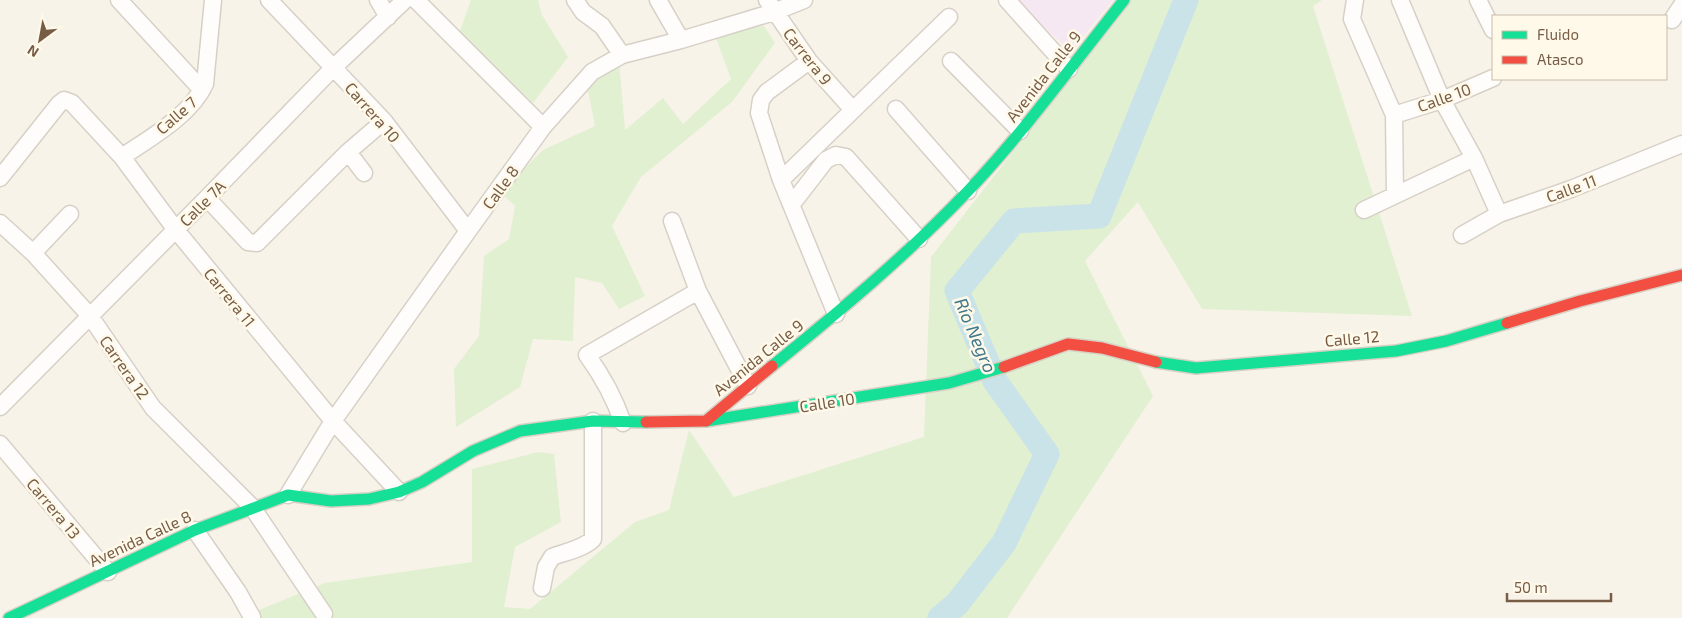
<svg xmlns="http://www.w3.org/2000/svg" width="1682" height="618" viewBox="0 0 1682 618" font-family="'Exo 2',sans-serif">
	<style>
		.education { fill: #f5e8f2 }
		.green { fill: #e0f0d1 }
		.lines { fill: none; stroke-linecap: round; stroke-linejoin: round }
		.river { stroke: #c9e3e9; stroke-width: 25 }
		.street-casing { stroke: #d7d0c7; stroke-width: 19 }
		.fast-casing { stroke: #d7d0c5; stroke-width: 14 }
		.jam-casing { stroke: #d7d0c5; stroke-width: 14 }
		.street { stroke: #fefdfc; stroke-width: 16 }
		.fast { stroke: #16e098; stroke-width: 11 }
		.jam { stroke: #f24e42; stroke-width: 11 }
		.labels { text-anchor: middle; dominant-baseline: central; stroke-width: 5; stroke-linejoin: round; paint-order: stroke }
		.street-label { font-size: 16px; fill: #785d46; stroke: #fff9ea }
		.water-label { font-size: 18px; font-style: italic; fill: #3e788d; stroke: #fff9ea }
	</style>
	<rect width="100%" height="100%" fill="#f8f3e8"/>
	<!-- education -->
	<path class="education" d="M1015,0h98l-42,52z"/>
	<!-- green -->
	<path class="green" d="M471,0h67l4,15 26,42 -35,46 -73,-72z
		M1131,0h191l-9,6 99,310 -210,-7 -64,-107 -53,59 68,135 -146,222h-768l86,-35 147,-21v-93l66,-17 16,2 7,68 -46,25 -11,60 26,2 105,-87 34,-12 20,-80 45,67 190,-60 7,-180z
		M764,26l11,17 -43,59 -91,75 -29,49 33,70 -26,13 -17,-26 -27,-6 -2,64 -40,-2 -13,48 -64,40 -2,-58 25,-33 5,-80 25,-17 6,-33 -15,-14 43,-42 52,-24 -8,-40 32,-26 6,70 38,-32 20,26 48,-45 -16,-44z"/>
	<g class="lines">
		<!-- river -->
		<path class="river" d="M940,618l17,-14 47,-61 43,-89 -52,-73 -38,-90 57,-70 85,-5 87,-216"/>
		<defs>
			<path id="street" d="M119,0l83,90
				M269,0l115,121 84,110
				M378,0l10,17
				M416,0l127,127
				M575,0l8,12 19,14 20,29
				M658,0l23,40
				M767,0l42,61 44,49
				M1007,0l62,69
				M1355,0l-3,19 42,96 1,79
				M1400,0l42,100 32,58 25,56
				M1478,0l15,30
				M1672,20l10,-15
				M809,61l-42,31 -6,8 -2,13 22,67 55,134
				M951,61l69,70
				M896,109l72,82
				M1394,115l48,-15 51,-22
				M348,152l16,21
				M122,157c29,-20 68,-41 83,-73l8,-84
				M0,178l59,-74 5,-4 8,3 50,54 54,73 157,191 66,71
				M781,180l168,-163
				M207,198l41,44 9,1 91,-91 36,-31
				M792,204l34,-44 10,-5 10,2 73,82
				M1364,210l110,-52
				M672,221l26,70 50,95
				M0,223l33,30 57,63 63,92 99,99 72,107
				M1462,235l37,-21 72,-25 111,-45
				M33,253l37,-39
				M0,407l207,-209 127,-131 71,-67
				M623,423c-9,-26 -20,-46 -36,-68l111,-64
				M0,444l108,128
				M288,495l45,-74 135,-190 75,-104 49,-55 30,-17 59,-15 93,-28 30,-12
				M195,530l43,62 14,25
				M542,588l4,-21 6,-10c13,-5 31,-8 41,-18v-118"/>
			<path id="fast" d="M1156,362l40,6 200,-17 50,-10 61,-18
				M772,366c68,-55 135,-111 196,-175 56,-59 105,-127 156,-191
				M706,421l243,-38 55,-16
				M9,618l186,-88 93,-35 43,6 38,-2 30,-7 23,-10 51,-31 47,-20 73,-10 53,1"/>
			<path id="jam" d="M1507,323l73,-22 102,-26
				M1004,367l64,-23 34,4 54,14
				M646,422l60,-1 66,-55"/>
		</defs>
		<!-- street casing -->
		<use href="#street" class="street-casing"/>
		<!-- fast casing -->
		<use href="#fast" class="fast-casing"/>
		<!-- jam casing -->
		<use href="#jam" class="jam-casing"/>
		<!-- street -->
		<use href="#street" class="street"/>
		<!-- fast -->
		<use href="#fast" class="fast"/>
		<!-- jam -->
		<use href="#jam" class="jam"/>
	</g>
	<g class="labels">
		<!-- street labels -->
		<g class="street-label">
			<text transform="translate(808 56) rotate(52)">Carrera 9</text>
			<text transform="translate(1043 76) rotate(-52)">Avenida Calle 9</text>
			<text transform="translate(1444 97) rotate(-20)">Calle 10</text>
			<text transform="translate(373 112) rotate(49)">Carrera 10</text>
			<text transform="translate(176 115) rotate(-41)">Calle 7</text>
			<text transform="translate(500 187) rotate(-54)">Calle 8</text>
			<text transform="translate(1571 188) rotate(-20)">Calle 11</text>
			<text transform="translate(202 203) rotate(-45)">Calle 7A</text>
			<text transform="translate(230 297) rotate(51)">Carrera 11</text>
			<text transform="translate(1352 338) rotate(-5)">Calle 12</text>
			<text transform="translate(758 357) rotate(-39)">Avenida Calle 9</text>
			<text transform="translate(125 367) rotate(55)">Carrera 12</text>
			<text transform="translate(827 402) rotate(-9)">Calle 10</text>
			<text transform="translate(54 508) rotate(50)">Carrera 13</text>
			<text transform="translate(140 538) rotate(-25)">Avenida Calle 8</text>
		</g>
		<!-- water labels -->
		<g class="water-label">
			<text transform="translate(976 335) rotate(67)">Río Negro</text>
		</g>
	</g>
	<!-- legend -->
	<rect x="1492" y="15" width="175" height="65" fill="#fff9ea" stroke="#c9bba8"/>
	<rect x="1502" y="31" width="25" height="8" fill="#16e098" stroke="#c9bba8"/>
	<text x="1537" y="40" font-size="15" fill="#785d46">Fluido</text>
	<rect x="1502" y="56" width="25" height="8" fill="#f24e42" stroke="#c9bba8"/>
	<text x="1537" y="65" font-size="15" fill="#785d46">Atasco</text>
	<!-- north arrow -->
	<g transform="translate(40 40) rotate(212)" stroke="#fff9ea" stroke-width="4" paint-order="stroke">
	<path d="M0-4L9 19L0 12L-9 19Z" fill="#785d46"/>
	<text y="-8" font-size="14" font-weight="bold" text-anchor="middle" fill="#785d46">N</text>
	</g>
	<!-- scale -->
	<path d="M1507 593v8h104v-8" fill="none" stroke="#785d46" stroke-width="2.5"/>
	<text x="1514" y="593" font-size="15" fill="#785d46" stroke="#fff9ea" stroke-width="4" paint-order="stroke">50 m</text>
</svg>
